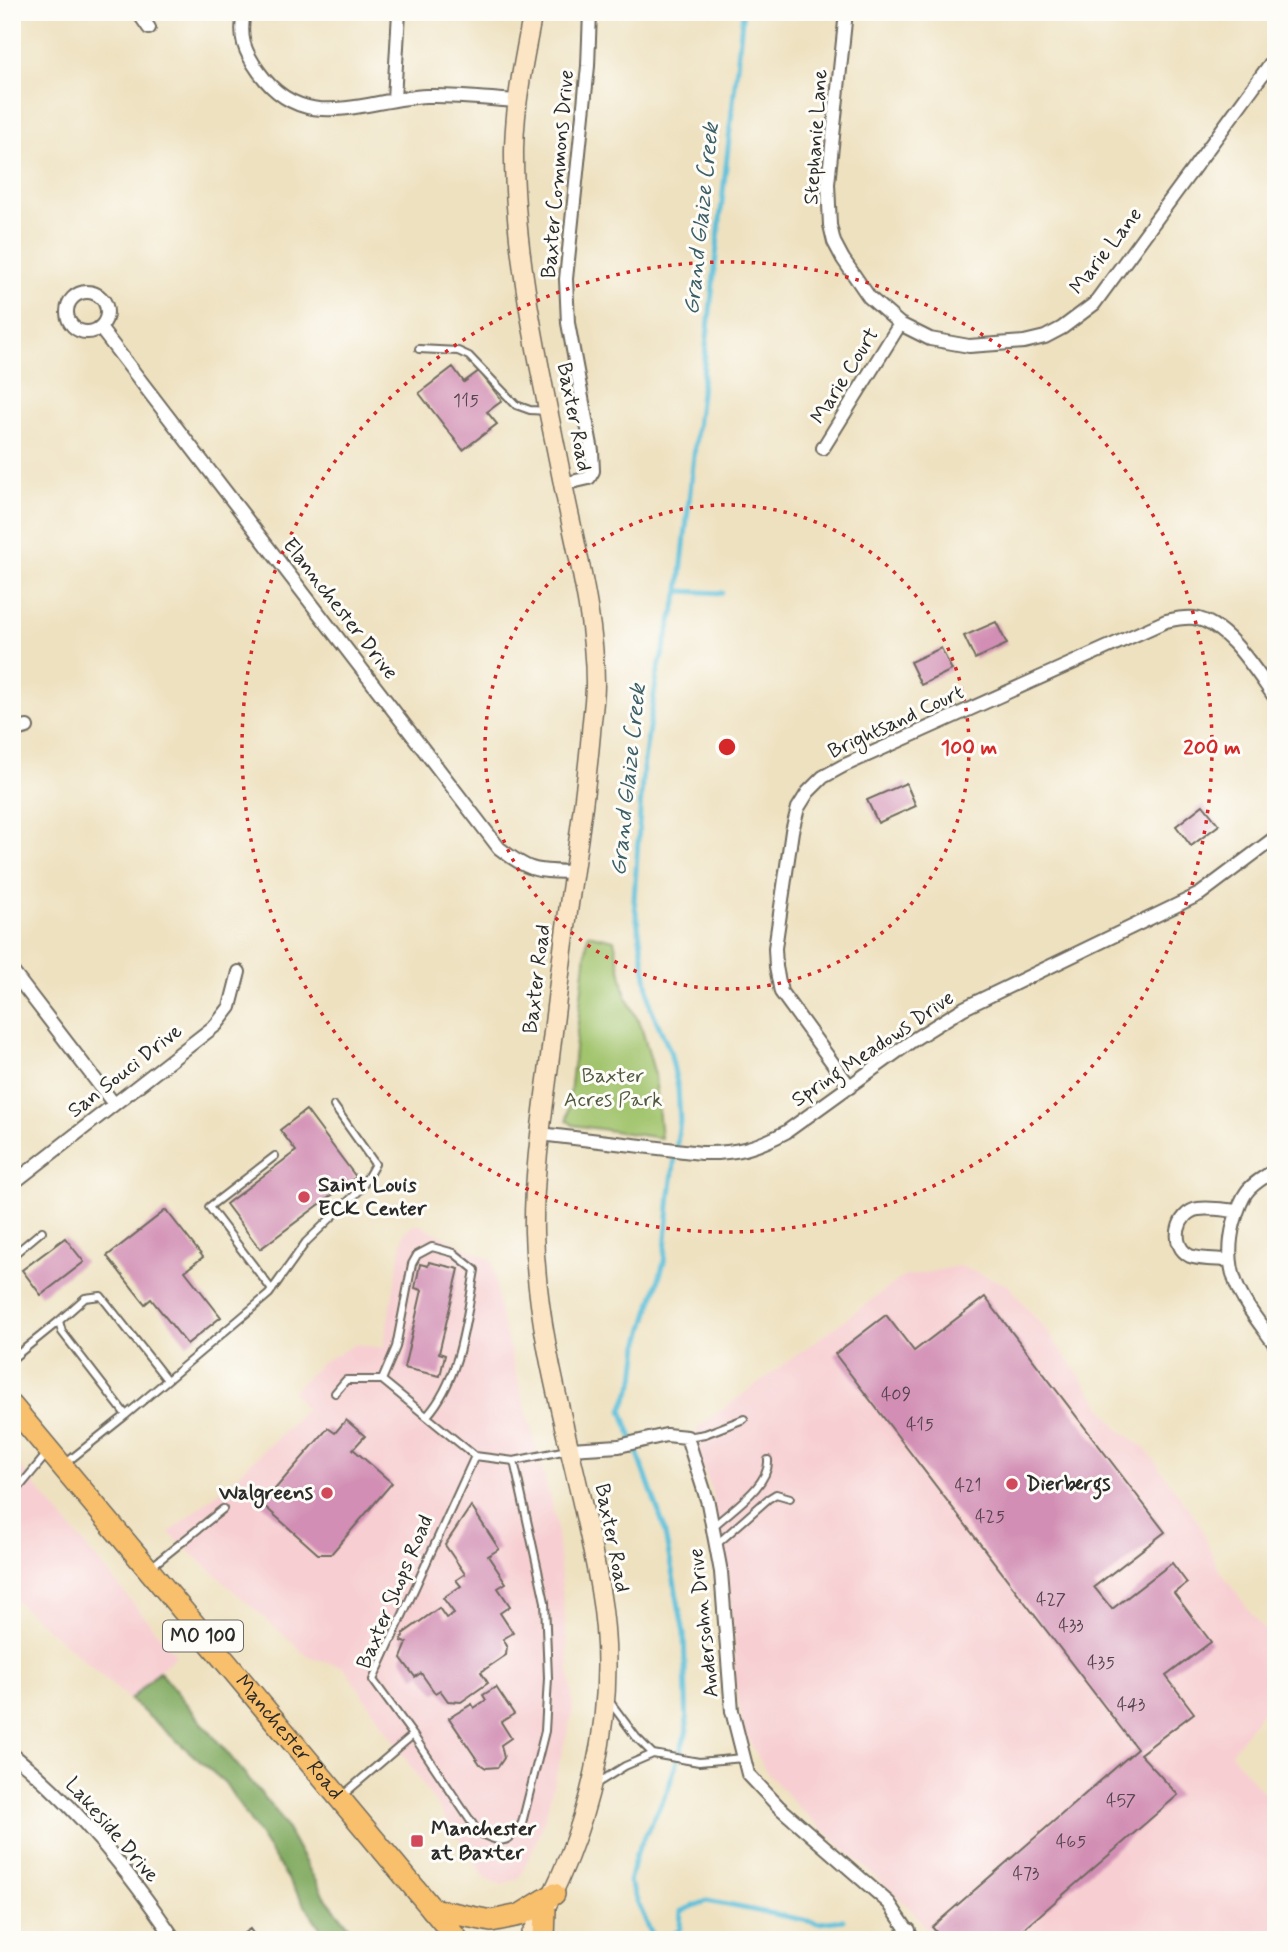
<svg xmlns="http://www.w3.org/2000/svg" width="1288" height="1952" viewBox="0 0 1288 1952" font-family="Mynerve,sans-serif">
	<style>
		.built { fill: #f7cfd2 }
		.green { fill: #a2c46d; stroke: #66784c; stroke-width: 2 }
		.forest { fill: #81aa60; stroke: #566a46; stroke-width: 2 }
		.lines { fill: none; stroke-linecap: round; stroke-linejoin: round }
		.stream { stroke: #5bbfd9; stroke-width: 5 }
		.building { fill: #d28eb4 }
		.service-casing { stroke: #6f6b5f; stroke-width: 10 }
		.minor-casing { stroke: #6f6b5f; stroke-width: 16 }
		.secondary-casing { stroke: #6f6b5f; stroke-width: 21 }
		.trunk-casing { stroke: #6f6b5f; stroke-width: 24 }
		.service { stroke: #fff; stroke-width: 6 }
		.minor { stroke: #fff; stroke-width: 12 }
		.secondary { stroke: #fce5c4; stroke-width: 18 }
		.trunk { stroke: #f8bf6c; stroke-width: 21 }
		.ring { fill: none; stroke: #d62828; stroke-width: 3.5; stroke-dasharray: 3.5 7 }
		.poi-dot { fill: #d1495b; stroke: #fdfcf7; stroke-width: 2.5 }
		.labels { text-anchor: middle; dominant-baseline: central; stroke-width: 6; stroke-linejoin: round; paint-order: stroke }
		.number-label { font-size: 18px; fill: #55444d }
		.shield { fill: #fdfcf7; stroke: #6a6a68; stroke-width: 2 }
		.shield-label { font-size: 19px; font-weight: bold; fill: #2b2b2b }
		.street-label { font-size: 21px; fill: #2b2b2b; stroke: #fdfcf7 }
		.park-label { font-size: 21px; fill: #4f593f; stroke: #fdfcf7 }
		.poi-label { font-size: 21px; font-weight: bold; fill: #2b2b2b; stroke: #fdfcf7; text-anchor: start }
		.water-label { font-size: 23px; font-style: italic; fill: #3c5f68; stroke: #fdfcf7 }
		.centre { fill: #d62828; stroke: #fdfcf7; stroke-width: 3.5 }
		.ring-label { font-size: 21px; text-anchor: middle; font-weight: bold; fill: #d62828; stroke: #fdfcf7; stroke-width: 6; stroke-linejoin: round; paint-order: stroke }
	</style>
	<rect width="100%" height="100%" fill="#fdfcf7"/>
	<filter id="ink" filterUnits="userSpaceOnUse"><feTurbulence type="fractalNoise" baseFrequency=".0143" numOctaves="2"/><feDisplacementMap in="SourceGraphic" scale="14" xChannelSelector="R" yChannelSelector="G"/><feConvolveMatrix kernelMatrix="1 2 1 2 8 2 1 2 1" color-interpolation-filters="sRGB"/></filter>
	<filter id="wash" filterUnits="userSpaceOnUse"><feTurbulence type="fractalNoise" baseFrequency=".00686" numOctaves="4" result="noise"/><feDisplacementMap in="SourceGraphic" scale="28" xChannelSelector="R" yChannelSelector="G"/><feGaussianBlur stdDeviation="1.57" result="paint"/><feColorMatrix in="noise" values="0 0 0 0 0 0 0 0 0 0 0 0 0 0 0 0 0 1.4 0 .05"/><feComposite in="paint" operator="in"/></filter>
	<g filter="url(#wash)">
		<rect width="100%" height="100%" fill="#eee1c0"/>
		<!-- built -->
		<path class="built" d="M416,1223l76,38 9,57 55,203 17,189 -31,119 -22,48 -17,8 -17,-6 -142,-212 -37,-11 -138,-123 65,-54 72,-69 -14,-18 29,-29 35,-19 27,4 21,-116z
			M959,1266l49,19 43,52 68,93 26,18 54,75 18,44 59,79v46l-45,61 27,34 18,15v138h-340l-26,-32 -112,-101 -32,-36 -22,-39 -10,-54 1,-40 -6,-45 -18,-105 -10,-25 -5,-34 207,-152z
			M12,1457l164,198 -46,45 -118,-102z"/>
		<!-- green -->
		<path class="green" d="M588,934l26,6 12,57 15,29 14,49 6,63 -88,-13 -6,-5z"/>
		<!-- forest -->
		<path class="forest" d="M159,1671l120,144 45,81 36,44h-32l-103,-157 -95,-83z"/>
		<g class="lines">
			<!-- stream -->
			<path class="stream" d="M679,591l43,2
				M654,1940l-25,-58 7,-28 31,-62 20,-62 -3,-97 -21,-109 -41,-114 13,-31 4,-34 25,-83 6,-68 10,-73 -2,-33 -8,-37 -19,-43 -17,-108 9,-132 14,-93 22,-84 64,-579
				M668,1940l12,-12 1,-17 26,-10 112,22 24,-3"/>
		</g>
		<g id="blocks">
			<!-- building -->
			<path class="building" d="M453,367l11,15 15,-11 23,30 -15,11 10,12 -34,26 -44,-57z
				M996,622l11,22 -32,15 -11,-23z
				M941,648l11,22 -31,15 -11,-23z
				M906,783l10,23 -38,17 -11,-23z
				M1203,805l16,20 -28,21 -15,-20z
				M306,1110l50,67 -96,72 -34,-45 70,-53 -16,-21z
				M166,1210l37,47 -18,14 36,46 -34,27 -36,-45 -6,5 -38,-48z
				M65,1238l19,24 -43,33 -19,-25z
				M429,1262l30,7 -20,84 6,2 -5,21 -36,-8 18,-78 -7,-2 5,-24 8,2z
				M985,1297l180,235 -71,55 18,22 60,-46 15,20 -13,10 37,49 -45,34 28,37 -54,41 38,41 -167,145h-68l-11,-13 205,-178 -302,-395 51,-39 28,36z
				M346,1420l19,16 -12,13 39,34 -61,71h-13l-56,-50 66,-76 7,5z
				M471,1506l28,43 -11,7 18,27 -8,5 12,18 -10,7 13,20 -10,6 4,7 -1,9 -25,17 7,11 -27,19 -13,-1 -8,-11 -5,3 -14,-20 -6,4 -14,-19 6,-15 -6,-2 3,-8 35,-25 7,10 8,-5 -11,-15 18,-12 -5,-6 9,-6 -20,-29z
				M496,1687l18,27 -13,8 10,16 -10,7 3,13 -6,9 -12,1 -6,-4 -31,-46 23,-14 2,4 12,-8 -3,-5z
				M250,1929l8,11h-24z"/>
		</g>
	</g>
	<g filter="url(#ink)">
		<use href="#blocks" fill-opacity="0" stroke="#6f6b5f" stroke-width="2"/>
		<g class="lines">
			<defs>
				<path id="service" d="M419,349l39,2 11,5 47,49 14,5 18,1
					M12,1256l30,-25
					M272,1290l-63,-83 66,-51
					M12,1359l47,-38
					M382,1380l14,-33 16,-83 5,-9 15,-8 22,6 21,17c-9,49 -14,108 -48,146
					M335,1393l11,-13h36l93,76
					M126,1415l-64,-83 -3,-11 26,-23 16,-2 66,84
					M687,1437l18,-3 39,-15
					M66,1463l60,-48 143,-121 37,-52 55,-53 14,-25 -41,-58
					M12,1496l34,-41
					M714,1526c18,-17 56,-41 54,-66
					M717,1544l51,-45 8,-5 14,4
					M151,1567l72,-58
					M610,1702l26,35 17,17
					M413,1735l65,97c21,12 31,13 44,-9l23,-92 3,-53 -3,-76 -31,-141
					M596,1784l29,-18 28,-12 46,8 44,-4
					M343,1795l70,-60 -40,-55 102,-224 39,5 53,-11"/>
				<path id="minor" d="M138,12l11,16
					M244,12c-5,26 0,39 15,60 45,63 103,28 167,24 30,-1 61,3 91,5
					M846,12l-18,172 2,41 4,17 9,17 26,38 31,27 30,15 39,7 55,-4 21,-5 17,-9 32,-24 182,-248
					M394,99l5,-87
					M67 312a20 20 0 1 1 40 0a20 20 0 1 1-40 0Z
					M100,328l399,520c31,24 36,23 75,24
					M823,448l77,-124
					M563,484l26,-6 4,-7 -1,-20 -24,-128 -2,-44 22,-213 2,-54
					M12,731l15,-4
					M12,971l102,133
					M850,1087l-69,-95 -5,-25 -1,-19 17,-117 6,-23 10,-16 15,-15 20,-11 323,-145c9,-2 18,-4 28,-3 34,5 63,55 82,81
					M540,1134l161,19c34,1 55,-5 85,-21l130,-94 48,-30 236,-114 76,-57
					M1276,1169c-9,7 -24,14 -30,24 -6,8 -9,20 -12,30 -14,55 12,81 42,123
					M12,1184l204,-159 14,-18 9,-35
					M1229,1260c-12,-1 -29,0 -39,-4 -21,-10 -13,-44 8,-47 12,-2 27,1 39,2
					M570,1449l49,-3 47,-11 21,2 21,66 13,69 11,139 16,63 31,33 110,96 25,37
					M12,1754c65,52 117,118 163,186
					M895,1940l14,-10"/>
				<path id="secondary" d="M528,1940c61,-104 93,-230 72,-350 -20,-120 -63,-235 -66,-358 -1,-53 8,-114 15,-167 8,-65 15,-130 25,-195 7,-46 13,-91 17,-137 1,-16 4,-33 4,-49 0,-65 -18,-131 -31,-195 -21,-108 -51,-230 -50,-340 1,-47 10,-91 19,-137"/>
				<g id="trunk">
					<path id="s1" d="M12,1406l446,534"/>
					<path d="M432,1909l59,12 29,-6 34,-21"/>
					<path d="M544,1940l1,-30"/>
				</g>
			</defs>
			<!-- service casing -->
			<use href="#service" class="service-casing"/>
			<!-- minor casing -->
			<use href="#minor" class="minor-casing"/>
			<!-- secondary casing -->
			<use href="#secondary" class="secondary-casing"/>
			<!-- trunk casing -->
			<use href="#trunk" class="trunk-casing"/>
			<!-- service -->
			<use href="#service" class="service"/>
			<!-- minor -->
			<use href="#minor" class="minor"/>
			<!-- secondary -->
			<use href="#secondary" class="secondary"/>
			<!-- trunk -->
			<use href="#trunk" class="trunk"/>
		</g>
	</g>
	<!-- distance rings -->
	<g class="ring">
		<circle cx="727" cy="747" r="242"/>
		<circle cx="727" cy="747" r="485"/>
	</g>
	<!-- markers -->
	<g class="poi-dot">
		<circle cx="304" cy="1197" r="7"/>
		<circle cx="1012" cy="1484" r="7"/>
		<circle cx="327" cy="1493" r="7"/>
		<rect x="410" y="1834" width="14" height="14" rx="3.5"/>
	</g>
	<g class="labels">
		<!-- number labels -->
		<g class="number-label">
			<text x="466" y="401">115</text>
			<text x="896" y="1395">409</text>
			<text x="920" y="1425">415</text>
			<text x="968" y="1486">421</text>
			<text x="990" y="1517">425</text>
			<text x="1051" y="1600">427</text>
			<text x="1071" y="1626">433</text>
			<text x="1101" y="1663">435</text>
			<text x="1131" y="1705">443</text>
			<text x="1121" y="1801">457</text>
			<text x="1071" y="1842">465</text>
			<text x="1026" y="1874">473</text>
		</g>
		<!-- shield labels -->
		<rect class="shield" x="163" y="1620.5" width="80" height="31" rx="5"/>
		<g class="shield-label">
			<text x="203" y="1636">MO 100</text>
		</g>
		<!-- street labels -->
		<g class="street-label">
			<text transform="translate(816 137) rotate(-86)">Stephanie Lane</text>
			<text transform="translate(558 174) rotate(-85)">Baxter Commons Drive</text>
			<text transform="translate(1106 251) rotate(-52)">Marie Lane</text>
			<text transform="translate(845 376) rotate(-58)">Marie Court</text>
			<text transform="translate(574 417) rotate(79)">Baxter Road</text>
			<text transform="translate(340 609) rotate(52)">Elannchester Drive</text>
			<text transform="translate(896 722) rotate(-25)">Brightsand Court</text>
			<text transform="translate(537 979) rotate(-83)">Baxter Road</text>
			<text transform="translate(873 1049) rotate(-34)">Spring Meadows Drive</text>
			<text transform="translate(125 1071) rotate(-38)">San Souci Drive</text>
			<text transform="translate(612 1538) rotate(79)">Baxter Road</text>
			<text transform="translate(395 1592) rotate(-67)">Baxter Shops Road</text>
			<text transform="translate(704 1623) rotate(-96)">Andersohn Drive</text>
			<text stroke="none"><textPath href="#s1" startOffset="432">Manchester Road</textPath></text>
			<text transform="translate(112 1830) rotate(49)">Lakeside Drive</text>
		</g>
		<!-- park labels -->
		<g class="park-label">
			<text x="613" y="1076">Baxter<tspan x="613" dy="24">Acres Park</tspan></text>
		</g>
		<!-- poi labels -->
		<g class="poi-label">
			<text x="318" y="1185">Saint Louis<tspan x="318" dy="24">ECK Center</tspan></text>
			<text x="1026" y="1484">Dierbergs</text>
			<text x="313" y="1493" text-anchor="end">Walgreens</text>
			<text x="431" y="1829">Manchester<tspan x="431" dy="24">at Baxter</tspan></text>
		</g>
		<!-- water labels -->
		<g class="water-label">
			<text transform="translate(702 219) rotate(-84)">Grand Glaize Creek</text>
			<text transform="translate(629 780) rotate(-84)">Grand Glaize Creek</text>
		</g>
	</g>
	<circle cx="727" cy="747" r="10" class="centre"/>
	<g class="ring-label">
		<text x="969" y="754">100 m</text>
		<text x="1212" y="754">200 m</text>
	</g>
	<!-- margin -->
	<rect width="1288" height="1952" fill="none" stroke="#fdfcf7" stroke-width="42"/>
</svg>
